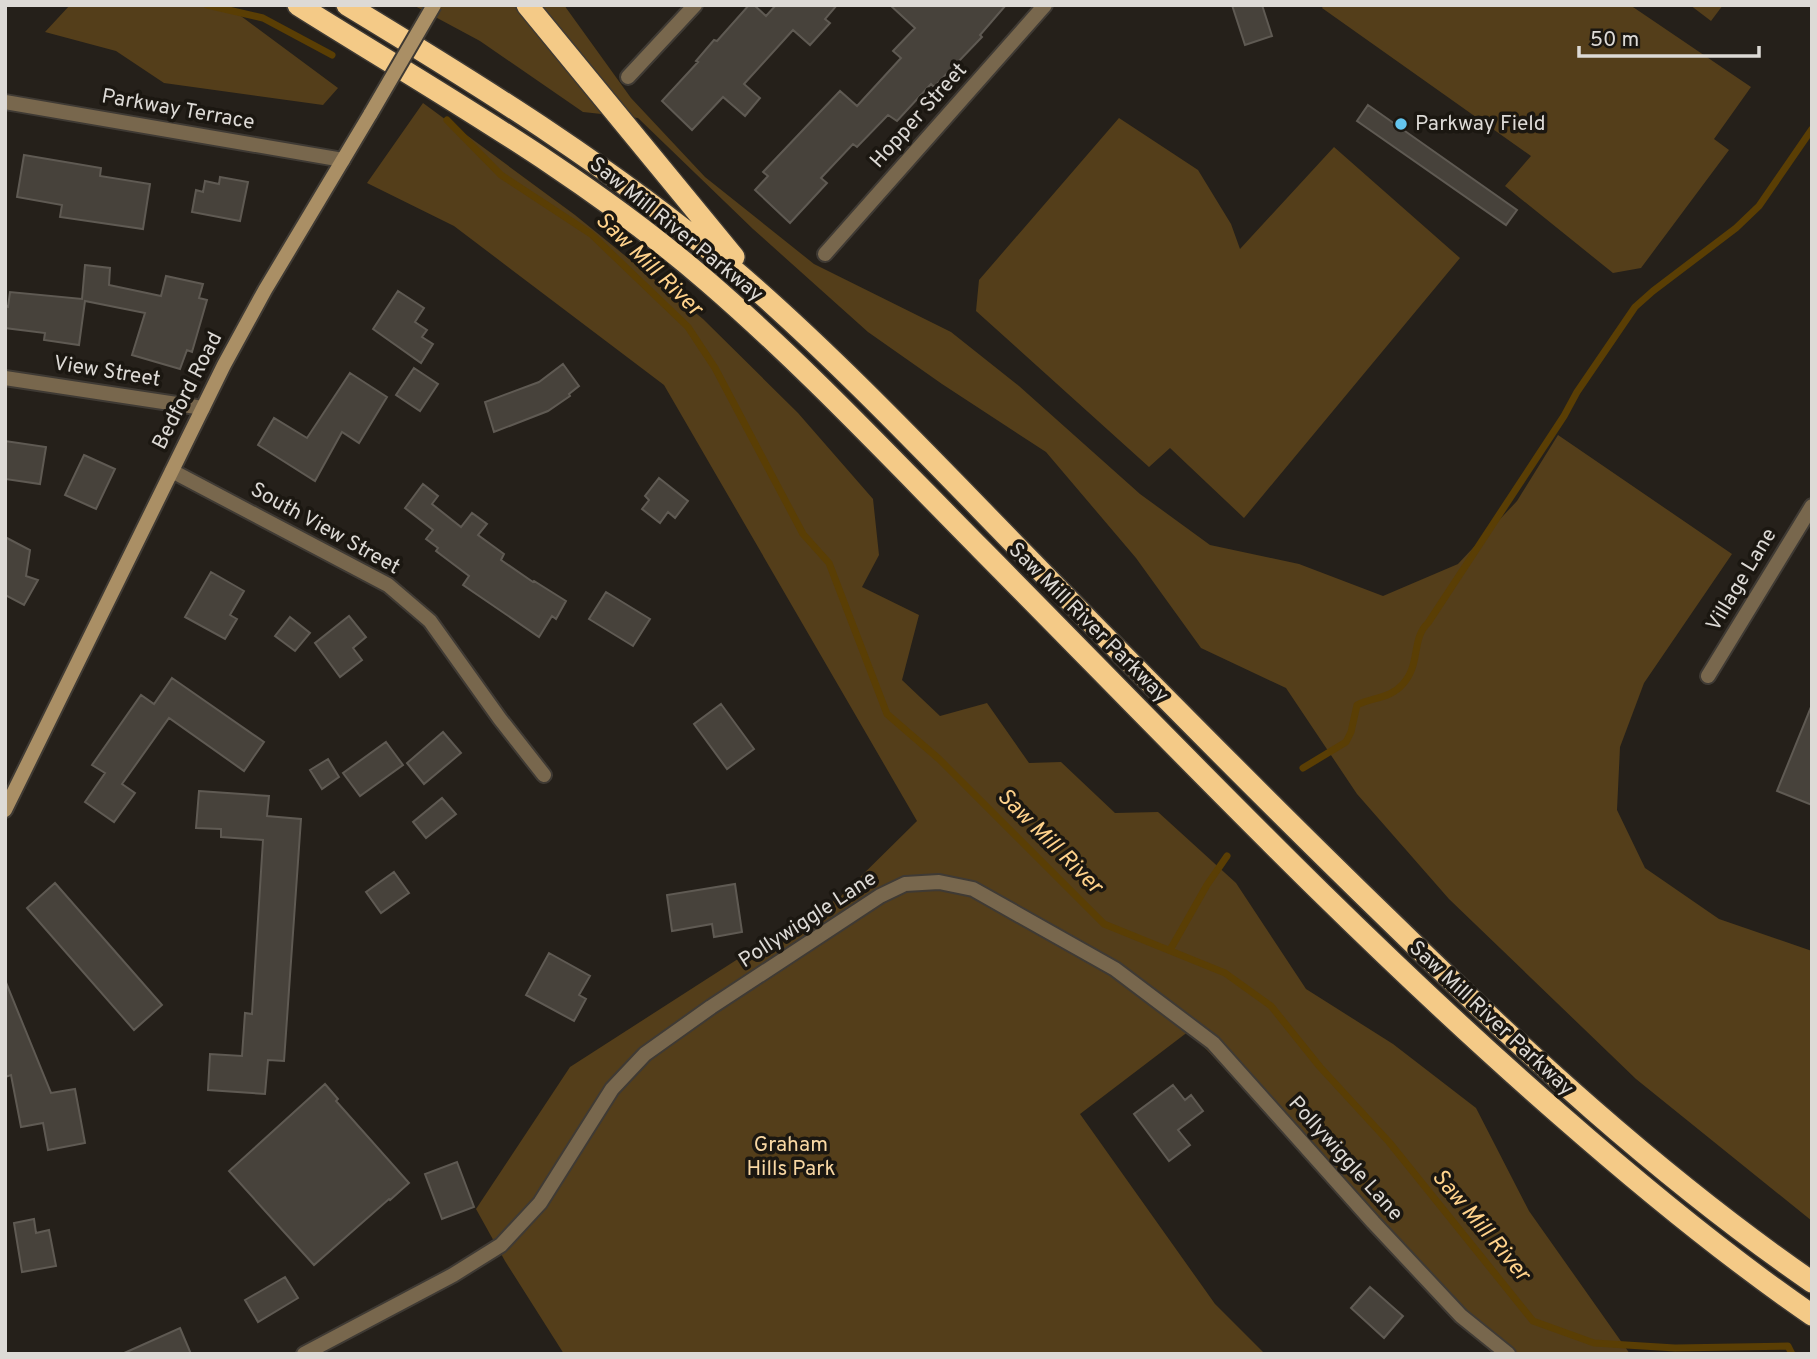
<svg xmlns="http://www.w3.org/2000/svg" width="1817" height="1359" viewBox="0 0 1817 1359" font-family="Overpass,sans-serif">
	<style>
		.green { fill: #543e1a }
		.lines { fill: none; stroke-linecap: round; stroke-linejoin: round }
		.stream { stroke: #5a3e04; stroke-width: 7 }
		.building { fill: #47423b; stroke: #5f5a53; stroke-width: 2 }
		.street-casing { stroke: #3f3a34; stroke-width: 18 }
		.secondary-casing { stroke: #3f3a34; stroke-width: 18 }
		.highway-casing { stroke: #3f3a34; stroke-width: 24 }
		.street { stroke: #78674d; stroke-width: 14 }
		.secondary { stroke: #aa8f65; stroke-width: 14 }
		.highway { stroke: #f4ca87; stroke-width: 21 }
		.secondary-bridge-casing { stroke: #3f3a34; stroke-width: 18; stroke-linecap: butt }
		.secondary-bridge { stroke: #aa8f65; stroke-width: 14 }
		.poi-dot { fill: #64c5ee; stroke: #1b1711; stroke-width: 2.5 }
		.labels { text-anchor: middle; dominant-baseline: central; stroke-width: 7; stroke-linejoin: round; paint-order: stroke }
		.street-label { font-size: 21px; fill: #dddad6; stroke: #1b1711 }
		.poi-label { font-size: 21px; fill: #dddad6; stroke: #1b1711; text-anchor: start }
		.park-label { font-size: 21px; fill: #f8d7a3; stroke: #1b1711 }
		.water-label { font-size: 23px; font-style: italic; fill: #ffd28b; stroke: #1b1711 }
	</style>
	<rect width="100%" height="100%" fill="#25201a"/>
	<!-- green -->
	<path class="green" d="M70,5h156l112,83 -15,17 -159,-22 -48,-32 -71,-19z
		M413,5h151l67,93 74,79 109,87 137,68 68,54 121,108 70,51 89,19 84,32 75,-32 59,-63 41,-66 174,119 -88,129 -24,64 -3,63 28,58 74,51 93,32v270l-176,-142 -187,-180 -92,-105 -71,-106 -85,-40 -65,-90 -90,-106 -104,-68 -74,-52 -115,-103 -115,-111 -55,-6 -103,-71z
		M1324,5h306l121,82 -37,52 15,11 -88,118 -28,5 -108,-87 26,-30 -209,-148z
		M1690,5h33l-12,16z
		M423,103l152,112 128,104 95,94 75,86 6,56 -17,32 57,28 -17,65 38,36 47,-13 42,60 32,-1 54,51 43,-1 78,71 70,106 87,55 83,64 53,103 101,143h-137l-304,-323 -109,83 135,190 50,50h-701l-59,-93 -29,-52 94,-142 185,-119 84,-50 78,-77 -253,-436 -210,-159 -87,-43z
		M1119,118l79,52 33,54 9,25 94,-102 126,111 -216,260 -74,-70 -21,19 -173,-156 3,-31z"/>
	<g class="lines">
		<!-- stream -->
		<path class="stream" d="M207,5l56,13 69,37
			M447,120l54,55 90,59 97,93 27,41 88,166 26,29 58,151 52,45 165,165 121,49 46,33 49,61 69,75 144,179 61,22 81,5 113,-2 4,8
			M1303,768l43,-26 5,-10 6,-27c15,-8 33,-6 46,-21 18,-20 8,-45 25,-61l136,-207 13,-24 58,-85 18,-16 83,-63 23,-22 53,-77
			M1170,950l37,-65 20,-29"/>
	</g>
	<!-- building -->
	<path class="building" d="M749,5h5l12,11 10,-11h61l-12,14 5,4 -20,22 -17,-15 -49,54 16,14 -15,18 -22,-19 -31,33 -30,-29 36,-39 -2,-1 18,-21 3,1z
		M890,5h116l-26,30 2,2 -48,50 -3,-3 -34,37 -9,-6 -31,32 -4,-3 -32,34 6,5 -37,40 -35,-33 13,-14 -5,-4 77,-81 17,15 44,-48 -8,-7 22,-23z
		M1232,5h30l10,31 -27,9z
		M1368,105l149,105 -11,15 -149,-104z
		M24,155l77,13 -1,8 50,8 -7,45 -83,-12 2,-12 -45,-8z
		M220,177l28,5 -8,39 -48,-9 4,-22 7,2 2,-11 14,3z
		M85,265l25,3 -1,17 52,11 5,-20 37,8 -4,14 8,2 -15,52 -5,-2 -7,19 -48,-14 13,-42 -60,-12 -6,44 -35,-5 1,-7 -40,-5v-22l3,1 2,-15 72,7z
		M398,291l26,17 -9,14 12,8 -5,7 11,7 -12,19 -48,-34z
		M563,364l16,22 -10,8 1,2 -22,15 -54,21 -9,-30 54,-20z
		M414,368l24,16 -18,27 -24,-16z
		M350,373l37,24 -28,46 -17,-11 -27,49 -57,-36 16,-27 33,20z
		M5,441l41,6 -6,37 -35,-5z
		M84,455l31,14 -19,40 -31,-14z
		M659,478l29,23 -13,17 -7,-6 -8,11 -18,-14 7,-9 -4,-4z
		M423,484l15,12 -6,8 29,23 11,-14 15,11 -9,11 26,19 -3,6 32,22 1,-1 32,20 -10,18 -4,-3 -13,21 -76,-52 6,-9 -33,-25 2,-3 -12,-9 7,-9 -28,-22z
		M5,537l25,13 -4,26 12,4 -14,25 -19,-10z
		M211,572l33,19 -14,24 7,4 -12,20 -40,-22z
		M606,592l44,27 -17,27 -44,-27z
		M349,616l17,21 -13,11 9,12 -22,17 -25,-34z
		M290,617l20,16 -15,18 -20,-15z
		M172,678l92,64 -20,29 -75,-53 -47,66 13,9 -21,29 -29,-20 20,-29 -13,-8 49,-70 13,9z
		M721,704l33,45 -27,20 -33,-45z
		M1811,707h1v98l-35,-14z
		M443,732l18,21 -37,31 -17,-21z
		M386,742l17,23 -43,31 -17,-23z
		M328,759l11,18 -17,12 -12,-19z
		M199,791l70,5 -2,20 34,3 -17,242 -16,-1 -3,34 -57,-4 2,-36 32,2 3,-43 7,1 11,-174 -42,-3v-8l-25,-1z
		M442,798l14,16 -30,24 -13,-16z
		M394,872l15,21 -28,20 -15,-21z
		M55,883l107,122 -28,25 -107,-122z
		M735,884l7,48 -28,5 -2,-13 -40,7 -5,-36z
		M549,953l41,23 -11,19 7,4 -12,22 -48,-26z
		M5,980l46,113 24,-4 10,54 -37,7 -5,-27 -22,4 -10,-52 -6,2z
		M325,1084l13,15 -2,2 73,82 -19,17 -1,-1 -75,66 -85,-94z
		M1173,1085l12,15 6,-5 12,16 -25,19 12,15 -21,16 -35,-47z
		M457,1162l17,45 -32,12 -17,-45z
		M34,1219l2,14 13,-3 7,36 -34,6 -8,-49z
		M285,1277l13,21 -40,24 -13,-22z
		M1370,1287l33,29 -19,22 -33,-30z
		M180,1328l11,26h-69z"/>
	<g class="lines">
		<defs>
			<path id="street" d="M628,77l67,-72
				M5,102l338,58
				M825,254l220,-249
				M5,378l198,30
				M172,471l216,114 42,36 70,98 44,56
				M1708,676l104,-170
				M304,1354l149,-79 48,-30 39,-42 72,-114 33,-35 66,-47 169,-111 25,-12 34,-2 34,7 142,80 98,74 160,179 88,94 47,38"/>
			<path id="secondary" d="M5,810l219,-445 41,-75 106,-177"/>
			<path id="highway" d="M298,5c140,88 284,168 410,277 96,83 184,177 274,268 189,191 374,387 577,564 81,71 164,140 253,201
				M347,5c137,83 273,167 395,272 100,87 193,186 286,281 119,122 238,243 360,361 131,128 273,259 424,363
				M527,5l207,252"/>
		</defs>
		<!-- street casing -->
		<use href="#street" class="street-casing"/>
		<!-- secondary casing -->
		<use href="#secondary" class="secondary-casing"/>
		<!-- highway casing -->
		<use href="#highway" class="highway-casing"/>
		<!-- street -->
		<use href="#street" class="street"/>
		<!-- secondary -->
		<use href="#secondary" class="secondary"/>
		<!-- highway -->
		<use href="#highway" class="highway"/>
		<defs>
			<path id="secondary-bridge" d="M371,113l63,-108"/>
		</defs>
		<!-- secondary-bridge casing -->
		<use href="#secondary-bridge" class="secondary-bridge-casing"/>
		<!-- secondary-bridge -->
		<use href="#secondary-bridge" class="secondary-bridge"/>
	</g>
	<!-- markers -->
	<circle class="poi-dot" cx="1401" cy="124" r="7"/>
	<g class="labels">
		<!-- street labels -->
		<g class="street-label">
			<text transform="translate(178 110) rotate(10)">Parkway Terrace</text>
			<text transform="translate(919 116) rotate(-48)">Hopper Street</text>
			<text transform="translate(676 230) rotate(39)">Saw Mill River Parkway</text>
			<text transform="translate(107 372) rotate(9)">View Street</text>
			<text transform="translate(188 391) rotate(-63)">Bedford Road</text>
			<text transform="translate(325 529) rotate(29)">South View Street</text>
			<text transform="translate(1742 580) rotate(-59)">Village Lane</text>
			<text transform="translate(1088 623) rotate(45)">Saw Mill River Parkway</text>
			<text transform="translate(808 920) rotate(-33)">Pollywiggle Lane</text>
			<text transform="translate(1491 1019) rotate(43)">Saw Mill River Parkway</text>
			<text transform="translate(1345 1159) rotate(48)">Pollywiggle Lane</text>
		</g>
		<!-- poi labels -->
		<g class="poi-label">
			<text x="1415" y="124">Parkway Field</text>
		</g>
		<!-- park labels -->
		<g class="park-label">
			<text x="791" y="1145">Graham<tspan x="791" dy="24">Hills Park</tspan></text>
		</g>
		<!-- water labels -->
		<g class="water-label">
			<text transform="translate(648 265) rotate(44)">Saw Mill River</text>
			<text transform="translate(1049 842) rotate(45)">Saw Mill River</text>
			<text transform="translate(1480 1226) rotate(50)">Saw Mill River</text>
		</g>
	</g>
	<!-- border -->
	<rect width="1817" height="1359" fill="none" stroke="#dddad6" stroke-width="14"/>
	<!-- scale -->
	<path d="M1579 46v10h180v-10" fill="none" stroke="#dddad6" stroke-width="3.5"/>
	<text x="1590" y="46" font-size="21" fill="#dddad6" stroke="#1b1711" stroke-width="5" paint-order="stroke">50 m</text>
</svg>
